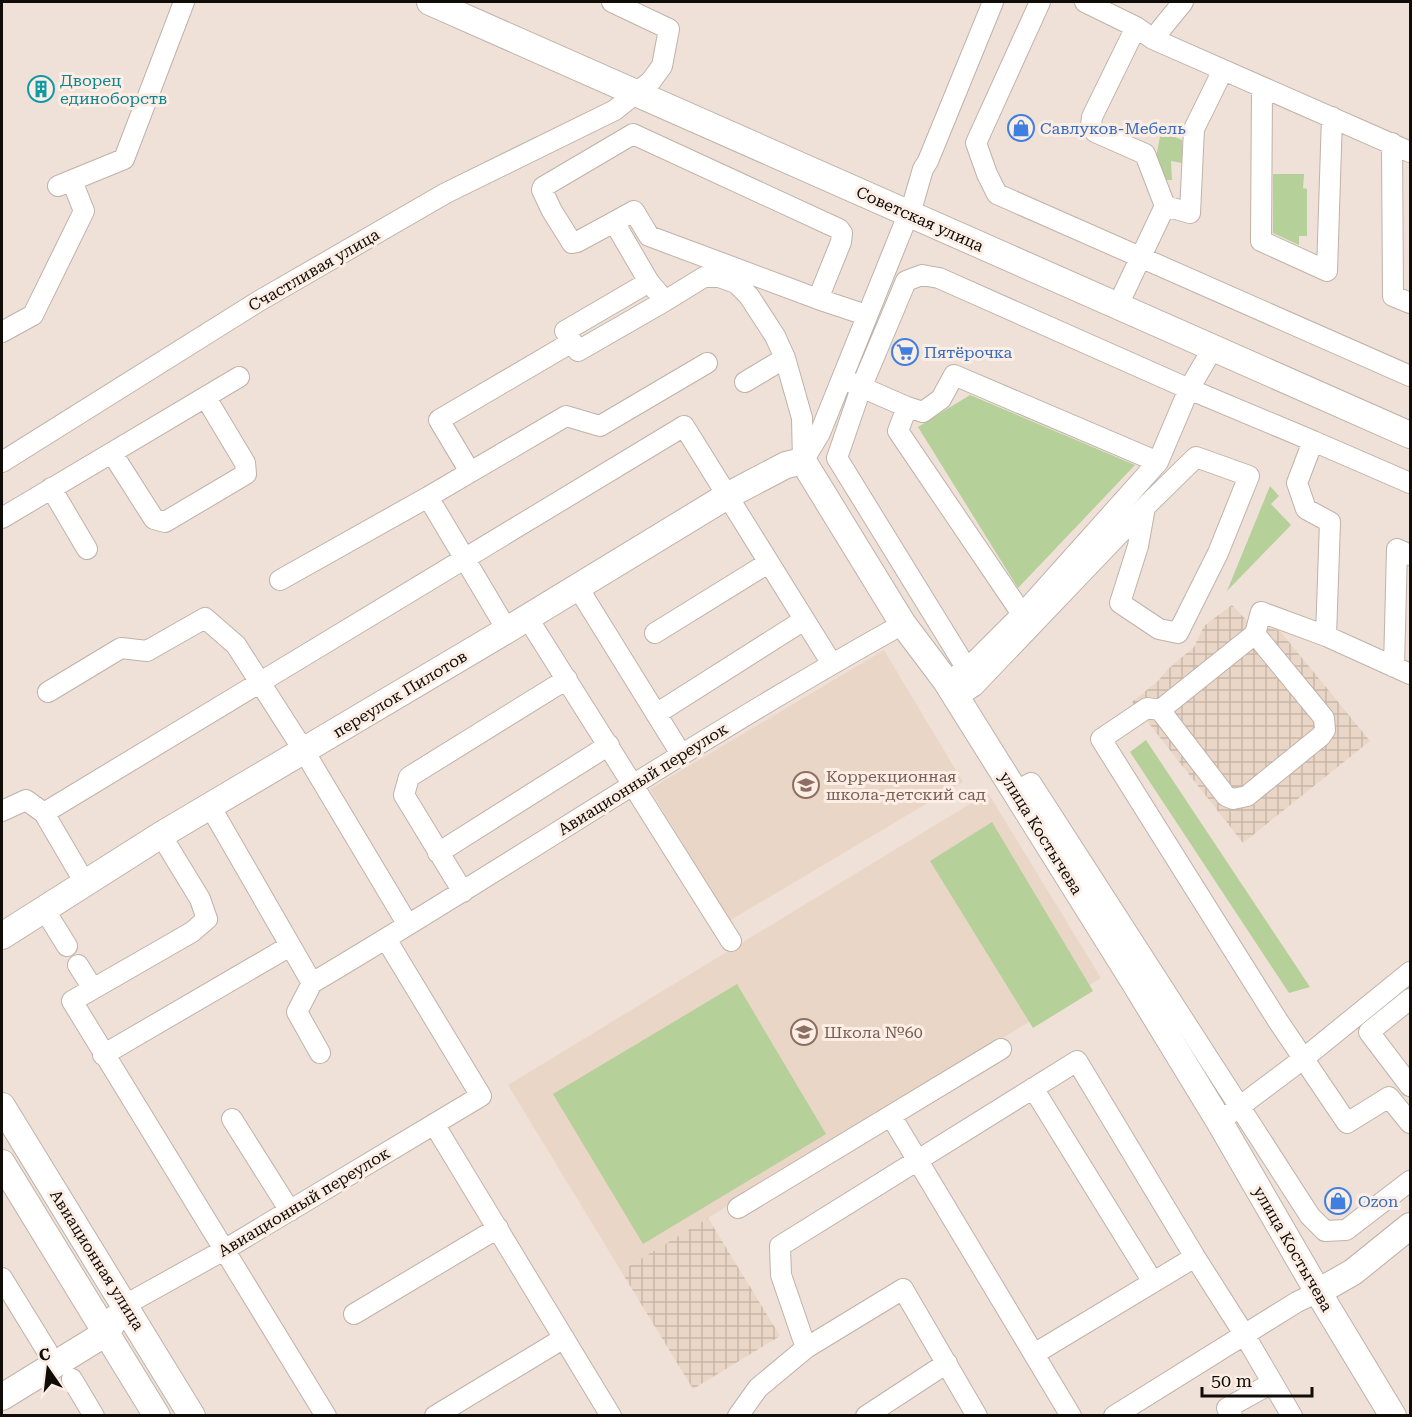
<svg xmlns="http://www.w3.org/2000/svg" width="1412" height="1417" viewBox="0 0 1412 1417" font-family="'Roboto Serif',serif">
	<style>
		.built { fill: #ead6c7 }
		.industrial { fill: url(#industrial-grid) }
		.park { fill: #b5d099 }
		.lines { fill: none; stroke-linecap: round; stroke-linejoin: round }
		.minor-casing { stroke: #bfb2a8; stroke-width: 22 }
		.major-casing { stroke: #bfb2a8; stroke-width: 28 }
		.minor { stroke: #fff; stroke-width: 20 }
		.major { stroke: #fff; stroke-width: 26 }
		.labels { text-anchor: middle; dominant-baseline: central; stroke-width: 6; stroke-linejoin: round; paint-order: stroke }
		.culture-label { font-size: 16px; fill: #0d838f; stroke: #fceee4; text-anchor: start }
		.shop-label { font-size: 16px; fill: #366cbe; stroke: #fceee4; text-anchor: start }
		.street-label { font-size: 16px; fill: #100c08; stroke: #fceee4 }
		.education-label { font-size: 16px; fill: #785e54; stroke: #fceee4; text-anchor: start }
	</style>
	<defs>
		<pattern id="industrial-grid" width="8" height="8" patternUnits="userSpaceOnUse" patternTransform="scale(1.5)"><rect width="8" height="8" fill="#ead6c7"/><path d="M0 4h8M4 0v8" fill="none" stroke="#c8b6a9"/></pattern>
	</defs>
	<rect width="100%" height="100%" fill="#efe1d7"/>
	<!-- built -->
	<path class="built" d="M884,650l79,132 -234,139 -79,-132z
		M988,793l113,185 -480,293 -113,-186z"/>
	<!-- industrial -->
	<path class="industrial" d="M1232,605l15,16 33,10 90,110 -127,102 -111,-141 26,-21 9,-11 27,-23 10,-21z
		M708,1218l72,118 -87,53 -72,-118z"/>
	<!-- park -->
	<path class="park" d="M1161,131l21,9v23l-11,-2 1,19h-7l-9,-22z
		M1273,174h31l-1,14 4,1v47h-8v9l-26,-12z
		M970,395l165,70 -117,123 -100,-161z
		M1270,486l9,10 -8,8 20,21 -64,66z
		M1146,740l164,247 -21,6 -159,-241z
		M992,822l101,169 -60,37 -103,-167z
		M737,984l89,150 -183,110 -90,-150z"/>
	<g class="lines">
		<defs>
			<path id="minor" d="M1040,2l-64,141 11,31 10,20 413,182
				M1085,2l51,25 17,12 257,113
				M1136,27l-44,90 -1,8 4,7 50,22 20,52
				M1153,39l30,-37
				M1262,87l-1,154 66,30 5,-154
				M1392,143l1,153 17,7
				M58,186l66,-27 60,-157
				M614,222l20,-11 15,25 169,63 48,16
				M649,282l-84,49 13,20 87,-50 -16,-19 -35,-60 -37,20 -5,1 -20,-32 -10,-21 1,-3 90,-53 206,95 3,4 -1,9 -23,57
				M665,301l39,-24h15l17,6 13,13 26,40 10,22 17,60 1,43
				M1118,305l47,-99 25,7 4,-84 29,-59
				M2,332l31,-17 51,-104 -12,-30
				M745,382l40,-24
				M852,383l55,24 -9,24 124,183 -55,55 -10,6
				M907,407l16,5 18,-13 13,-24 204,87 31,-73 124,52 -16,42 9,26 24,13 -4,114
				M1313,441l97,42
				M112,453l42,66 11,3 81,-48 -1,-11 -39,-65
				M803,461l17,-28 94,-233 9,-31 5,-8 65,-159
				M2,462l257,-161 187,-108 169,-83 36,-29 11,-15 7,-37 -57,-27
				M470,472l-31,-52 133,-78
				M51,488l36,61
				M428,497l138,-81 34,10 107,-63
				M2,518l237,-141
				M280,580l148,-83 79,133
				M577,586l104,168
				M1022,614l136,-152
				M527,617l204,324
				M655,633l113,-70
				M1394,667l3,-118 13,6
				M967,669l-130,-211 24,-70 45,-107 16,-6 17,3 250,111 24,-41
				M1410,674l-84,-38 -65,-24 -6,22 -95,76 -13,-2 -46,31 177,282 69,102 42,-26 21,26
				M48,692l73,-44 26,3 58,-33 31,27 68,106 104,174
				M956,698l18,-12 171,-179 51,-50 53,19 -31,77 -40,80 -19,-4 -39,-26 18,-57 7,-39
				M1160,710l66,86 7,3 14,-3 74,-60 4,-6 -1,-12 -69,-84
				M656,714l148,-94
				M1016,791l15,-8 279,433 15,15 21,-1 64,-49
				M210,806l102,177c198,-117 389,-247 591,-359
				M2,811l24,-11 18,13 41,70
				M44,813l640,-387 148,238
				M161,835l39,64 7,20 -15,13 -120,69 254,415
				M438,853l171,-108
				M463,892l-59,-97 5,-18 158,-98
				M44,909l23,37
				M78,965l15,24
				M312,983l-15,29 23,41
				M1410,999l-41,33 41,54
				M103,1055l187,-109
				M1033,1088l120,194
				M1231,1113l72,-54 107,-87
				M891,1116l180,300
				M232,1119l58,92
				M434,1124l177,292
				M738,1208l263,-159
				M2,1278l45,73
				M125,1305l99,-55 257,-154 -95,-157
				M354,1314l144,-86
				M806,1348l97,-59 74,127
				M1034,1354l161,-97
				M72,1379l22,37
				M435,1416l129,-78
				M738,1416l20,-28 48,-40 -25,-73 -1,-29 297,-185 118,196 49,77 48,82
				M866,1416l81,-53
				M1114,1416l183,-114 21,-10
				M1232,1416l-5,-8 45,-25"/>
			<path id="major" d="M430,2l980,433
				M2,936l159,-101 346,-205 220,-134 59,-31 17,-4 100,163 43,57 187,299 86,141 99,171 75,124
				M2,1106l190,310
				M2,1163l155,253
				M1318,1292l35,-20 57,-46
				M2,1397l104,-64 10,-15"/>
		</defs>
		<!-- minor casing -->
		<use href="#minor" class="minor-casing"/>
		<!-- major casing -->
		<use href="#major" class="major-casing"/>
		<!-- minor -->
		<use href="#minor" class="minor"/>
		<!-- major -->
		<use href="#major" class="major"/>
	</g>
	<!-- icons -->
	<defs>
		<symbol id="building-ring" viewBox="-11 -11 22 22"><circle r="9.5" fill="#fceee4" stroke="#0f9aa8" stroke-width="1.5"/><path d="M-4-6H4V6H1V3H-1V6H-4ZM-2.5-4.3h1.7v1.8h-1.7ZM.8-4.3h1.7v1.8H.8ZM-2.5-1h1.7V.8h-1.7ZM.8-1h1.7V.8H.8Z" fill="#0f9aa8"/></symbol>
		<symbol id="shop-ring" viewBox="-11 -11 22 22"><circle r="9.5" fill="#fceee4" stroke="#3f7fe0" stroke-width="1.5"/><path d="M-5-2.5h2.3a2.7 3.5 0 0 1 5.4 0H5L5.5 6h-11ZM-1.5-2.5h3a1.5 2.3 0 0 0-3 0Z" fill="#3f7fe0"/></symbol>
		<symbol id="supermarket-ring" viewBox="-11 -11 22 22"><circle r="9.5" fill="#fceee4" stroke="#3f7fe0" stroke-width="1.5"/><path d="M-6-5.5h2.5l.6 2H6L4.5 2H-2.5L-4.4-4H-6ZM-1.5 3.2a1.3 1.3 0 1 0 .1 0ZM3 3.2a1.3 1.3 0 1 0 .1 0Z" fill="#3f7fe0"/></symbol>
		<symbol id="school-ring" viewBox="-11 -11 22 22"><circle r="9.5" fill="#fceee4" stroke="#8d6e63" stroke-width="1.5"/><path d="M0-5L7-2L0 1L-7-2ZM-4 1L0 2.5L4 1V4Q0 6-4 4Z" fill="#8d6e63"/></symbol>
	</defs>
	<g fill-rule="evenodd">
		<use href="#building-ring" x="26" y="74" width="30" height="30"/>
		<use href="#shop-ring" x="1006" y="113" width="30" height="30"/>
		<use href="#supermarket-ring" x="890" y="337" width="30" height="30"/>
		<use href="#school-ring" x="791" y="770" width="30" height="30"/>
		<use href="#school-ring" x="789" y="1017" width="30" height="30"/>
		<use href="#shop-ring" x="1323" y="1186" width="30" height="30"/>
	</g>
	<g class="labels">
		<!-- culture labels -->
		<g class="culture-label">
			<text x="60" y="80">Дворец<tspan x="60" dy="18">единоборств</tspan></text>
		</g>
		<!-- shop labels -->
		<g class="shop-label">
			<text x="1040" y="128">Савлуков-Мебель</text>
			<text x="924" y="352">Пятёрочка</text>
			<text x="1358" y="1201">Ozon</text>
		</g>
		<!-- street labels -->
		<g class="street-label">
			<text transform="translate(920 219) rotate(24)">Советская улица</text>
			<text transform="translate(314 270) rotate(-30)">Счастливая улица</text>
			<text transform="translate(400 694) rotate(-31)">переулок Пилотов</text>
			<text transform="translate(643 779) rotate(-32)">Авиационный переулок</text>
			<text transform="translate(1041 833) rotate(58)">улица Костычева</text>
			<text transform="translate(304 1202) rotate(-31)">Авиационный переулок</text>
			<text transform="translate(1293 1249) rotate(60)">улица Костычева</text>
			<text transform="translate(97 1260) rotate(58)">Авиационная улица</text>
		</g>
		<!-- education labels -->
		<g class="education-label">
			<text x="826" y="776">Коррекционная<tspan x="826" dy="18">школа-детский сад</tspan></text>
			<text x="824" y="1032">Школа №60</text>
		</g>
	</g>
	<!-- border -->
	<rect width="1412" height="1417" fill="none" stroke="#100c08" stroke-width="6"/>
	<!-- north arrow -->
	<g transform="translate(48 1369) rotate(346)" stroke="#fceee4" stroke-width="4.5" paint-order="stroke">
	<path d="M0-4.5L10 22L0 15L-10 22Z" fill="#100c08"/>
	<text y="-9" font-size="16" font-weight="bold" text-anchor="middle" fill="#100c08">С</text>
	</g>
	<!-- scale -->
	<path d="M1202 1387v9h110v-9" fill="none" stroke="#100c08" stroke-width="3"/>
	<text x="1211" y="1387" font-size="18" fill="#100c08" stroke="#fceee4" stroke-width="4.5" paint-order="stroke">50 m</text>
</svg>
